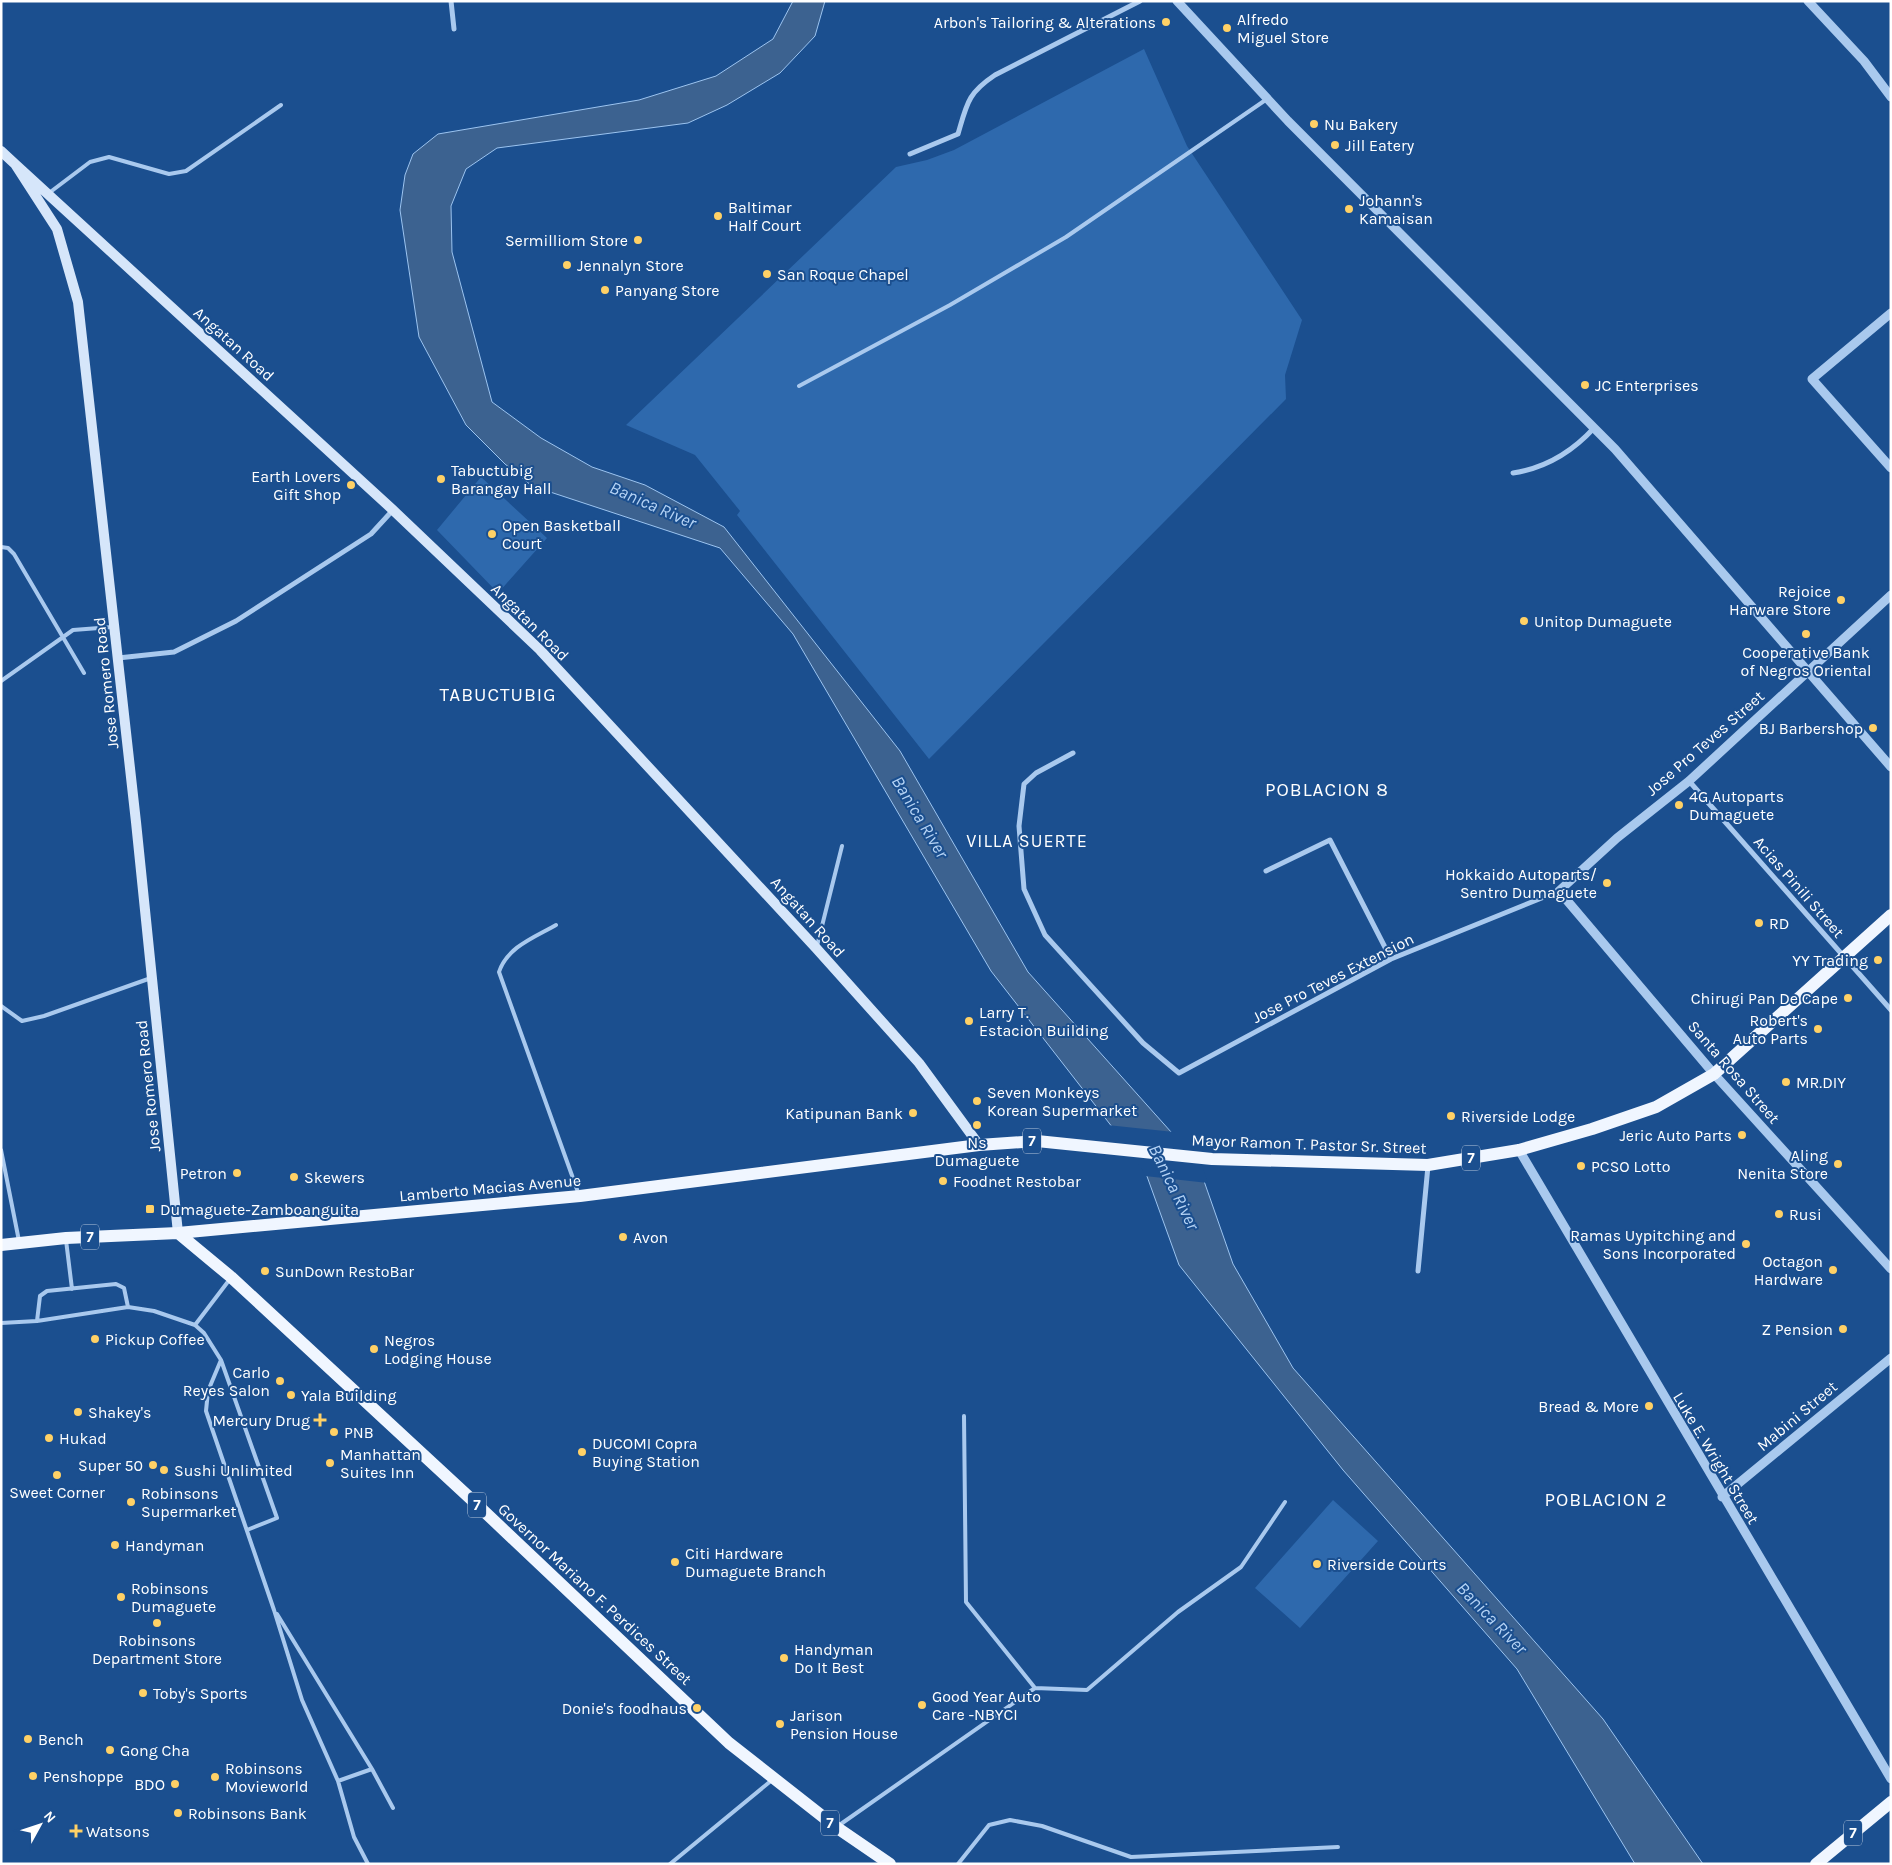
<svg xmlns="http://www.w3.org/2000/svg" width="1892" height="1865" viewBox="0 0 1892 1865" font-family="Karla,sans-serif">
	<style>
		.green { fill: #2e69ad }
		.water { fill: #3c6290; stroke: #9cc4f0 }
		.pier { fill: #1b4f8f }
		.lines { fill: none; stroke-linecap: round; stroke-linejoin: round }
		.service { stroke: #a9c9ee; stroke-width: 4 }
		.minor { stroke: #a9c9ee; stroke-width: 5 }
		.tertiary { stroke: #a9c9ee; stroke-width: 9 }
		.secondary { stroke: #d6e6fa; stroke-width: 10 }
		.primary { stroke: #f0f6ff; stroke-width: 12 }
		.poi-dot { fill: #ffd166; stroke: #1b4f8f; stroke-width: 2 }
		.labels { text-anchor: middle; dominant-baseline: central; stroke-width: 4; stroke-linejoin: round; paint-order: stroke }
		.shield { fill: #1b4f8f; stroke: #bbcadd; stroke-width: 1 }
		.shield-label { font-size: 15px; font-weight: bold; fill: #fff }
		.poi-label { font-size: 16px; fill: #fff; stroke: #1b4f8f; text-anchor: start }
		.street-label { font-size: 16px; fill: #fff; stroke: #1b4f8f }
		.water-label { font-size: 18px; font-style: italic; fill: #b5d3f5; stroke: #1b4f8f }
		.neighbourhood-label { font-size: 18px; letter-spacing: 1px; fill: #fff; stroke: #1b4f8f }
		.quarter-label { font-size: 19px; letter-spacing: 1px; fill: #fff; stroke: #1b4f8f }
	</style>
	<rect width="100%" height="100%" fill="#1b4f8f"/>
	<!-- green -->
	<path class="green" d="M1144,49l43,97 115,174 -17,55 1,24 -357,360 -192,-244 3,-4 -45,-56 -69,-30 270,-258 31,-7 27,-10z
		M481,477l66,61 -49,55 -61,-63z
		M1333,1500l45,41 -78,87 -45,-40z"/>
	<!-- water -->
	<path class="water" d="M793,1h32l-10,35 -35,37 -53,32 -39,18 -191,25 -31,21 -15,37 1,46 40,150 49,36 51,29 53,18 79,42 176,224 128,221 169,189 36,103 60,104 310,351 100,145h-68l-118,-195 -174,-199 -164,-205 -35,-97 -153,-197 -198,-337 -73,-86 -188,-62 -27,-22 -39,-39 -47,-88 -19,-127 5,-35 8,-21 25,-20 201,-34 77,-24 57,-37z"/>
	<!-- pier -->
	<path class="pier" d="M1107,1125l67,7 26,28 8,23 -63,-7 -3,-7z"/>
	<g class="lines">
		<!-- service -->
		<path class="service" d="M49,193l41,-31 19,-5 60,17 17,-3 95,-66
			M799,386l151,-81 116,-68 201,-138
			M1,547l7,1 6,6 70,119
			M1,681l72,-51 39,-3
			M556,925c-21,12 -49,22 -57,47l80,223
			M817,946l25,-100
			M1,1006l21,15 22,-5 107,-38
			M1,1150l18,91
			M66,1240l6,49
			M37,1321l3,-25 7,-5 69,-7 8,4 4,19
			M1,1323l36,-2 91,-14 26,4 41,14 9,8 17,27 56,158 -30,12
			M195,1325l35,-46
			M221,1360l-13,31 -2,20 68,199 28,90 36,81 16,56 14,27
			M964,1416l2,186 69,86
			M277,1614l95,155 -34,12
			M372,1769l21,39
			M838,1826l197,-138 52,2 91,-78 63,-45 44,-65
			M670,1864l102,-84
			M958,1864l31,-39 21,-5 32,6 89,31 207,-10"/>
		<!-- minor -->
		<path class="minor" d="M451,1l3,28
			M910,154l48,-20c9,-31 10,-41 37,-59l145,-74
			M1513,473c33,-5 59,-21 81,-45
			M118,658l56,-6 62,-31 135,-87 22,-24
			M1073,753l-37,20 -12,11 -5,42 5,63 21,46 98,108 36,30 212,-114 168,-68
			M1689,781l202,229
			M1266,871l64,-31 61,119
			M1418,1271l10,-105"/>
		<!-- tertiary -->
		<path class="tertiary" d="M1177,1l111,120 327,328 276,318
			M1808,1l56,60 27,36
			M1891,313l-79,66 79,89
			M1891,595l-202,186 -72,57 -58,53 155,183 177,195
			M1519,1150l372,629
			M1722,1497l169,-139"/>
		<!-- secondary -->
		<path class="secondary" d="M1,151l14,13 42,65 21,73 58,520 42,411
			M15,164l378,346 147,140 276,298 103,115 60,82"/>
		<!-- primary -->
		<path class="primary" d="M178,1233l53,44 240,222 258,244 107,84 54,37
			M1,1245l65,-7 112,-5 402,-37 399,-51 58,-4 175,18 216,6 91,-15 73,-21 64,-22 58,-33 177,-159
			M1816,1864l75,-62"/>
	</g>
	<!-- markers -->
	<g class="poi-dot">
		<circle cx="1166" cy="22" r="5"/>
		<circle cx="1227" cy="28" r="5"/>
		<circle cx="1314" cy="124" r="5"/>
		<circle cx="1335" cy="145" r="5"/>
		<circle cx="1349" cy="209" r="5"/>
		<circle cx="718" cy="216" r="5"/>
		<circle cx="638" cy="240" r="5"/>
		<circle cx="567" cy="265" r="5"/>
		<circle cx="767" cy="274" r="5"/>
		<circle cx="605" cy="290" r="5"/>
		<circle cx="1585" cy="385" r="5"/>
		<circle cx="441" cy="479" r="5"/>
		<circle cx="351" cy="485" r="5"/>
		<circle cx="492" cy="534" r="5"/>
		<circle cx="1841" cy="600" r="5"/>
		<circle cx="1524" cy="621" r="5"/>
		<circle cx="1806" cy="634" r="5"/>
		<circle cx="1873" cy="728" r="5"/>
		<circle cx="1679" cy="805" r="5"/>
		<circle cx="1607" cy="883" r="5"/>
		<circle cx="1759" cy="923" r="5"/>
		<circle cx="1878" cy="960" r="5"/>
		<circle cx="1848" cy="998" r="5"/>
		<circle cx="969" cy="1021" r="5"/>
		<circle cx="1818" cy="1029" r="5"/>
		<circle cx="1786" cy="1082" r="5"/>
		<circle cx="977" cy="1101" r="5"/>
		<circle cx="913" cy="1113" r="5"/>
		<circle cx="1451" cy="1116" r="5"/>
		<circle cx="977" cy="1125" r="5"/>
		<circle cx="1742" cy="1135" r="5"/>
		<circle cx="1838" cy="1164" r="5"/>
		<circle cx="1581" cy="1166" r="5"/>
		<circle cx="237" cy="1173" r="5"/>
		<circle cx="294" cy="1177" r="5"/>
		<circle cx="943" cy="1181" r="5"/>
		<rect x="145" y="1204" width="10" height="10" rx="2.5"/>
		<circle cx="1779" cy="1214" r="5"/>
		<circle cx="623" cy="1237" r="5"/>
		<circle cx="1746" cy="1244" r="5"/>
		<circle cx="1833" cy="1270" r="5"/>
		<circle cx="265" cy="1271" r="5"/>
		<circle cx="1843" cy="1329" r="5"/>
		<circle cx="95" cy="1339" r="5"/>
		<circle cx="374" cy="1349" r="5"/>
		<circle cx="280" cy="1381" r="5"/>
		<circle cx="291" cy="1395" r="5"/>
		<circle cx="1649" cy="1406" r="5"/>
		<circle cx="78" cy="1412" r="5"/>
		<path d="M317.5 1412.5h5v5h5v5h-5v5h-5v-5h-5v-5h5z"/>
		<circle cx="334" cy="1432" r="5"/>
		<circle cx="49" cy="1438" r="5"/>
		<circle cx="582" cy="1452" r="5"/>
		<circle cx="330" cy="1463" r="5"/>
		<circle cx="153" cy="1465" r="5"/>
		<circle cx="164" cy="1470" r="5"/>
		<circle cx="57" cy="1475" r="5"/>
		<circle cx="131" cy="1502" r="5"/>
		<circle cx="115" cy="1545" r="5"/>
		<circle cx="675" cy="1562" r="5"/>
		<circle cx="1317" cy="1564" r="5"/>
		<circle cx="121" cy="1597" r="5"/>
		<circle cx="157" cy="1623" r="5"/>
		<circle cx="784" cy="1658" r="5"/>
		<circle cx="143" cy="1693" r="5"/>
		<circle cx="922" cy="1705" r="5"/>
		<circle cx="697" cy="1708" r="5"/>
		<circle cx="780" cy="1724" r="5"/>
		<circle cx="28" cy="1739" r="5"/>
		<circle cx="110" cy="1750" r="5"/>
		<circle cx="33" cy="1776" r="5"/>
		<circle cx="215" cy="1777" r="5"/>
		<circle cx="175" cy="1784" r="5"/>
		<circle cx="178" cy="1813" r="5"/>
		<path d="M73.5 1823.5h5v5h5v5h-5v5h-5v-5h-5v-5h5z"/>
	</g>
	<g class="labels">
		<!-- shield labels -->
		<g class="shield">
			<rect x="1023" y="1128.5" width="18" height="25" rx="4"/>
			<rect x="1462" y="1145.5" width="18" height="25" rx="4"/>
			<rect x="81" y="1224.5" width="18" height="25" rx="4"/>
			<rect x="468" y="1492.5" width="18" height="25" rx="4"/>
			<rect x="821" y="1810.5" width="18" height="25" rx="4"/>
			<rect x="1844" y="1820.5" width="18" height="25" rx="4"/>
		</g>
		<g class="shield-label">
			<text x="1032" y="1141">7</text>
			<text x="1471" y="1158">7</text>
			<text x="90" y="1237">7</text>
			<text x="477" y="1505">7</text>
			<text x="830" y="1823">7</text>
			<text x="1853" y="1833">7</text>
		</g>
		<!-- poi labels -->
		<g class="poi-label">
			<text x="1237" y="19">Alfredo<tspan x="1237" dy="18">Miguel Store</tspan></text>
			<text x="1156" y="22" text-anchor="end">Arbon's Tailoring &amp; Alterations</text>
			<text x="1324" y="124">Nu Bakery</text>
			<text x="1345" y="145">Jill Eatery</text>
			<text x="1359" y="200">Johann's<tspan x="1359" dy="18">Kamaisan</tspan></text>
			<text x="728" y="207">Baltimar<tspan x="728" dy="18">Half Court</tspan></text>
			<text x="628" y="240" text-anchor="end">Sermilliom Store</text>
			<text x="577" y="265">Jennalyn Store</text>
			<text x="777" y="274">San Roque Chapel</text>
			<text x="615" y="290">Panyang Store</text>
			<text x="1595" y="385">JC Enterprises</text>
			<text x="451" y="470">Tabuctubig<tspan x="451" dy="18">Barangay Hall</tspan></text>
			<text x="341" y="476" text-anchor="end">Earth Lovers<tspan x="341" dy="18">Gift Shop</tspan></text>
			<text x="502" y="525">Open Basketball<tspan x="502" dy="18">Court</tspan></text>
			<text x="1831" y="591" text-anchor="end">Rejoice<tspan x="1831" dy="18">Harware Store</tspan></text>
			<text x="1534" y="621">Unitop Dumaguete</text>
			<text x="1806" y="652" text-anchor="middle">Cooperative Bank<tspan x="1806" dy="18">of Negros Oriental</tspan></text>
			<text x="1863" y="728" text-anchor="end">BJ Barbershop</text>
			<text x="1689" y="796">4G Autoparts<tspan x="1689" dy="18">Dumaguete</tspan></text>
			<text x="1597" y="874" text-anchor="end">Hokkaido Autoparts/<tspan x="1597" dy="18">Sentro Dumaguete</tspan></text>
			<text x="1769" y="923">RD</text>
			<text x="1868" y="960" text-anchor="end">YY Trading</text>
			<text x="1838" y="998" text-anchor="end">Chirugi Pan De Cape</text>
			<text x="979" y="1012">Larry T.<tspan x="979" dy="18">Estacion Building</tspan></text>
			<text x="1808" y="1020" text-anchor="end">Robert's<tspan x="1808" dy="18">Auto Parts</tspan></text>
			<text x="1796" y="1082">MR.DIY</text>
			<text x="987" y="1092">Seven Monkeys<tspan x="987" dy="18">Korean Supermarket</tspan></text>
			<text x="903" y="1113" text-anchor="end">Katipunan Bank</text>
			<text x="1461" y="1116">Riverside Lodge</text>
			<text x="1732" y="1135" text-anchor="end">Jeric Auto Parts</text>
			<text x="977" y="1142" text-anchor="middle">Ns<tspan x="977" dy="18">Dumaguete</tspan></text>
			<text x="1828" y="1155" text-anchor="end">Aling<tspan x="1828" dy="18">Nenita Store</tspan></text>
			<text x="1591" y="1166">PCSO Lotto</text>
			<text x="227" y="1173" text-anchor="end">Petron</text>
			<text x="304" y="1177">Skewers</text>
			<text x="953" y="1181">Foodnet Restobar</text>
			<text x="160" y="1209">Dumaguete-Zamboanguita</text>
			<text x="1789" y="1214">Rusi</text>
			<text x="1736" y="1235" text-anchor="end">Ramas Uypitching and<tspan x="1736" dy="18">Sons Incorporated</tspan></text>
			<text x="633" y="1237">Avon</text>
			<text x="1823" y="1261" text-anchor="end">Octagon<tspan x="1823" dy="18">Hardware</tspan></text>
			<text x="275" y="1271">SunDown RestoBar</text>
			<text x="1833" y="1329" text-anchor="end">Z Pension</text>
			<text x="105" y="1339">Pickup Coffee</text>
			<text x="384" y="1340">Negros<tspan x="384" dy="18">Lodging House</tspan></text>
			<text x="270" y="1372" text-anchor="end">Carlo<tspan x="270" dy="18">Reyes Salon</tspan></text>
			<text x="301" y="1395">Yala Building</text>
			<text x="1639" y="1406" text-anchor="end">Bread &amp; More</text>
			<text x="88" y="1412">Shakey's</text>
			<text x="310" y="1420" text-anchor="end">Mercury Drug</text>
			<text x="344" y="1432">PNB</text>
			<text x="59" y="1438">Hukad</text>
			<text x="592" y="1443">DUCOMI Copra<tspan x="592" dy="18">Buying Station</tspan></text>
			<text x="340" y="1454">Manhattan<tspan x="340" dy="18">Suites Inn</tspan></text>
			<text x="143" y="1465" text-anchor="end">Super 50</text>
			<text x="174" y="1470">Sushi Unlimited</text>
			<text x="57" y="1492" text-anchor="middle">Sweet Corner</text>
			<text x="141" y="1493">Robinsons<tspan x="141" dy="18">Supermarket</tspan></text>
			<text x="125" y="1545">Handyman</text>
			<text x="685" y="1553">Citi Hardware<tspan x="685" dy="18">Dumaguete Branch</tspan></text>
			<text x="1327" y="1564">Riverside Courts</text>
			<text x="131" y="1588">Robinsons<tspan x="131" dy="18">Dumaguete</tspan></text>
			<text x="157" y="1640" text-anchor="middle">Robinsons<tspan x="157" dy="18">Department Store</tspan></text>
			<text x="794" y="1649">Handyman<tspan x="794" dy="18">Do It Best</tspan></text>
			<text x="153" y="1693">Toby's Sports</text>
			<text x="932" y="1696">Good Year Auto<tspan x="932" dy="18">Care -NBYCI</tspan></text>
			<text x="687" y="1708" text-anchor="end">Donie's foodhaus</text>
			<text x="790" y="1715">Jarison<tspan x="790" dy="18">Pension House</tspan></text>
			<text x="38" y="1739">Bench</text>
			<text x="120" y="1750">Gong Cha</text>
			<text x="225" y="1768">Robinsons<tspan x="225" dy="18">Movieworld</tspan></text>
			<text x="43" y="1776">Penshoppe</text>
			<text x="165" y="1784" text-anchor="end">BDO</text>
			<text x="188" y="1813">Robinsons Bank</text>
			<text x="86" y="1831">Watsons</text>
		</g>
		<!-- street labels -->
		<g class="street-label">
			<text transform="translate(234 344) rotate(42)">Angatan Road</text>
			<text transform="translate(530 622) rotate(45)">Angatan Road</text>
			<text transform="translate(106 683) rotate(-96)">Jose Romero Road</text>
			<text transform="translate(1705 743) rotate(-41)">Jose Pro Teves Street</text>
			<text transform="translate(1799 887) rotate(49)">Acias Pinili Street</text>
			<text transform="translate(808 917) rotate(48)">Angatan Road</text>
			<text transform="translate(1333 978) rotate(-27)">Jose Pro Teves Extension</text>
			<text transform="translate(1734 1072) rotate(49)">Santa Rosa Street</text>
			<text transform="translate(148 1086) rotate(-96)">Jose Romero Road</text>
			<text transform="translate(1309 1144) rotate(2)">Mayor Ramon T. Pastor Sr. Street</text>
			<text transform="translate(490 1188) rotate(-5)">Lamberto Macias Avenue</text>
			<text transform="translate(1797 1416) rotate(-40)">Mabini Street</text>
			<text transform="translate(1716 1458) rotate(59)">Luke E. Wright Street</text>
			<text transform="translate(595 1594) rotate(43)">Governor Mariano F. Perdices Street</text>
		</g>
		<!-- water labels -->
		<g class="water-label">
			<text transform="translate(653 505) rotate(24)">Banica River</text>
			<text transform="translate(920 817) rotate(59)">Banica River</text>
			<text transform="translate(1174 1187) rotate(64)">Banica River</text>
			<text transform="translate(1492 1618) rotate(46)">Banica River</text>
		</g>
		<!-- neighbourhood labels -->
		<g class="neighbourhood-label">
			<text x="1027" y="841">VILLA SUERTE</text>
		</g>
		<!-- quarter labels -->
		<g class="quarter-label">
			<text x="498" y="695">TABUCTUBIG</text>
			<text x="1327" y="790">POBLACION 8</text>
			<text x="1606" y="1500">POBLACION 2</text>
		</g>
	</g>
	<!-- border -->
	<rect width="1892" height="1865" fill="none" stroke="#ffffff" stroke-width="5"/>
	<!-- north arrow -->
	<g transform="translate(40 1825) rotate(50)" stroke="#1b4f8f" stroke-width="4" paint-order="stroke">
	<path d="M0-4L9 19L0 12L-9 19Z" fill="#ffffff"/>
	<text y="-8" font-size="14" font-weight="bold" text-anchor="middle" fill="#ffffff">N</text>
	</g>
</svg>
